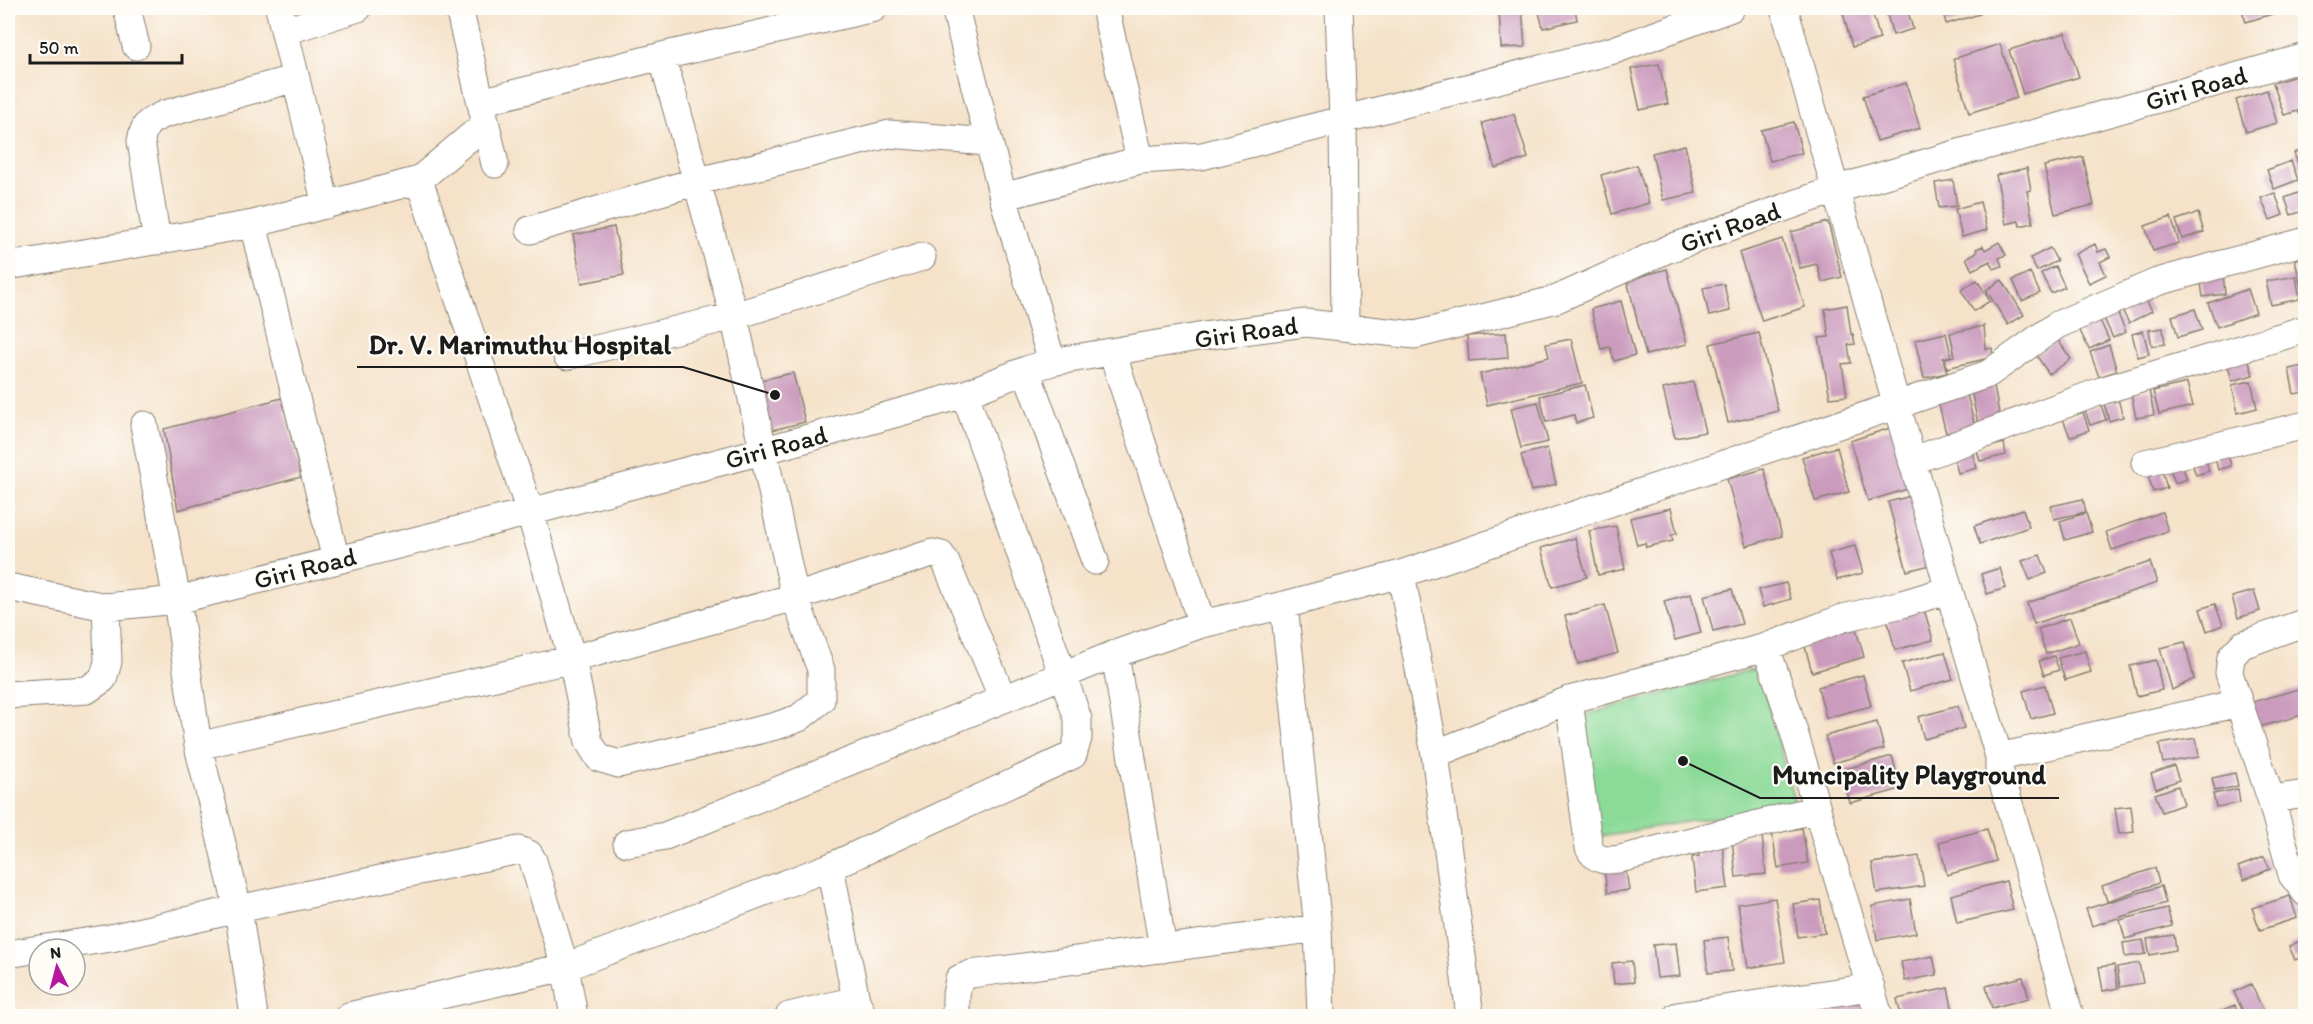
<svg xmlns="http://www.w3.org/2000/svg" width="2313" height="1024" viewBox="0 0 2313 1024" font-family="Itim,sans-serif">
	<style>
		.green { fill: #8bda98; stroke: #547b5a; stroke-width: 1.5 }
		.building { fill: #cb9bbe }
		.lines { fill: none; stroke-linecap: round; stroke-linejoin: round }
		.minor-casing { stroke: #887f72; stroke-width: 29 }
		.minor { stroke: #fff; stroke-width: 27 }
		.labels { text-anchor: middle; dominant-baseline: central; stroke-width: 4.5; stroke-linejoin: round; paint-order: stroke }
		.street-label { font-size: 26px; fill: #1c1c1c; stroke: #fdfcf7 }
		.leader { fill: none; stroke: #1c1c1c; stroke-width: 2 }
		.callout-dot { fill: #1c1c1c; stroke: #fdfcf7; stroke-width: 2 }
		.callout-label { font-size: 27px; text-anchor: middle; font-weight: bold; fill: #1c1c1c; stroke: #fdfcf7; stroke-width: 4.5; stroke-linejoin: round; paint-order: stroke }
	</style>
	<rect width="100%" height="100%" fill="#fdfcf7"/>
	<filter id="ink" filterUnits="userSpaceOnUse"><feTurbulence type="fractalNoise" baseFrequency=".0167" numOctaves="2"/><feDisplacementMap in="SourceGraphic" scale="12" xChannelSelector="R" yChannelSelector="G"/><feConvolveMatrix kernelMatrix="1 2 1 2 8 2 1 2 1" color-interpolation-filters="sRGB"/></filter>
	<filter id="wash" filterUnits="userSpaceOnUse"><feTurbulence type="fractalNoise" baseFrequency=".008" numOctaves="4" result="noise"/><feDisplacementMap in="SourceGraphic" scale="24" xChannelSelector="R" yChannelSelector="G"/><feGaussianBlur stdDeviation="1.35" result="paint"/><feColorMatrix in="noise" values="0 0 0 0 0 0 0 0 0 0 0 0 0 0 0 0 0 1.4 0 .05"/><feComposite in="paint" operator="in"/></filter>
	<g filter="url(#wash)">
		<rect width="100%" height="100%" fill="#f5e2c9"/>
		<!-- green -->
		<path class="green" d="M1758,668l37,136 -194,32 -31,-117z"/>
		<g id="blocks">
			<!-- building -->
			<path class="building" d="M1499,8h23l3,39 -24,1z
				M1538,8h37l2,12 -34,8z
				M1846,8h25l9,31 -28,8 -10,-38z
				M1885,8h22l6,21 -20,6z
				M1942,8h37l1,6 -34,10z
				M2241,8h43l1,2 -39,12z
				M2065,33l14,44 -56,17 -14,-44z
				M2000,44l17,54 -48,15 -16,-54z
				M1659,64l9,40 -28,6 -9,-41z
				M2296,76l3,10 7,-2v29l-6,2 -2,-4 -14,4 -11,-32z
				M1906,83l14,45 -43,13 -14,-45z
				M2267,90l10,33 -31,9 -10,-32z
				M1514,114l14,44 -33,10 -13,-45z
				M1794,122l8,31 -32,8 -9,-31z
				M1685,145l11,48 -33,7 -11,-47z
				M2306,149v28l-3,1 -9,-25z
				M2083,157l11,48 -39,9 -11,-48z
				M2291,161l7,19 -24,9 -7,-19z
				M1637,165l12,38 -37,11 -11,-39z
				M2027,168l4,22 -4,1 6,32 -13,3 -1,-5 -13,3 -10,-49z
				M1953,180l4,26 -18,2 -4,-25z
				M2303,191l3,19 -15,5 -6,-17z
				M2275,193l8,22 -13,5 -9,-22z
				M1980,202l7,28 -25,7 -7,-28z
				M2198,213l6,19 -22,7 -6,-19z
				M2171,217l8,26 -26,8 -8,-25z
				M1828,222l14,55 -20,5 -5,-18 -17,4 -9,-36z
				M614,227l10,48 -42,8 -9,-48z
				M1782,239l23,68 -43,14 -23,-68z
				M1999,242l7,13 -7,3 3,8 -8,3 -4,-8 -18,9 -6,-12 11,-6 -1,-3 7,-3 2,4z
				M2095,244l3,8 8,-3 4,8 -10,5 6,13 -17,8 -14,-29z
				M2050,248l7,13 -20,10 -7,-13z
				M2306,257v26l-6,1 -5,-25z
				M2055,266l10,21 -14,6 -10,-20z
				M1667,269l20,75 -41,11 -19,-75z
				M2030,272l10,21 -18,8 -9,-21z
				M2223,273l2,21 -22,3 -3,-21z
				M2296,276l4,23 -29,6 -5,-24z
				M1977,280l13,21 -16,10 -13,-21z
				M2002,280l22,35 -16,10 -22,-35z
				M1724,284l6,27 -21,5 -6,-28z
				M2248,289l8,24 -39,14 -9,-24z
				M2144,296l8,15 -23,12 -8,-15z
				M1621,301l14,54 -21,6 -4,-14 -9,2 -10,-40z
				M1847,305l4,29h2l2,10 -7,1 3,18 -9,1 5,32 -17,2 -11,-60 10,-1 -4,-28z
				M2195,309l7,21 -24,7 -6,-21z
				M2117,312l9,20 -13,6 -9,-20z
				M2099,318l10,22 -20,9 -11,-22z
				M1984,326l2,23 6,-1 1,9 -46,11 -2,-10 10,-2 -5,-23z
				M2163,328l2,16 -13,2 -3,-16z
				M2143,331l6,23 -11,3 -6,-23z
				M1506,333l2,25 -39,3 -2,-25z
				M1759,333l19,78 -50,12 -18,-79z
				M1946,333l5,23 -8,2 4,15 -23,5 -9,-38z
				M1571,339l11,44 -95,22 -7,-31 69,-17 -3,-13z
				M2058,340l13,19 -22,15 -13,-19z
				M2109,345l8,26 -18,6 -9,-25z
				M2248,357l5,18 -21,6 -5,-19z
				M2303,366l3,26 -12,2 -5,-25z
				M793,373l12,49 -41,10 -8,-51z
				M2251,381l6,27 -19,5 -6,-28z
				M1693,382l12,50 -30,6 -12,-49z
				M2187,383l6,23 -34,8 -6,-23z
				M1585,385l8,33 -17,5 -2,-8 -28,7 -6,-26z
				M1994,386l6,33 -22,5 -7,-34z
				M2149,390l5,25 -18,3 -5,-25z
				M1967,394l8,33 -29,6 -8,-32z
				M282,398l19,79 -123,33 -14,-81z
				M2118,399l5,18 -14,4 -5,-18z
				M1538,402l10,40 -27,6 -10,-40z
				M2101,405l5,15 -16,5 -5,-15z
				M2083,412l6,18 -19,7 -7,-18z
				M1893,427l18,61 -43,13 -18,-60z
				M2225,442l6,24 -13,4 -6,-25z
				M2004,443l2,12 -26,6 -3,-11z
				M1837,447l12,45 -34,9 -13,-44z
				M1547,448l9,36 -25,7 -10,-36z
				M1971,449l6,19 -19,5 -5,-19z
				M2203,450l6,21 -13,4 -7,-21z
				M2180,459l7,20 -12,4 -7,-21z
				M2159,460l8,28 -14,4 -8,-28z
				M1764,469l18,67 -36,10 -19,-67z
				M1911,496l19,69 -23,6 -19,-69z
				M2083,499l3,13 -32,7 -3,-13z
				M1671,508l6,26 -6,1 2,6 -27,6 -1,-4 -8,2 -7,-27z
				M2023,509l6,18 -49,17 -6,-18z
				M2162,512l6,19 -56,19 -6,-18z
				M2086,513l6,19 -27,8 -5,-19z
				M1616,526l9,43 -27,6 -9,-44z
				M1575,538l12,39 -35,10 -11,-39z
				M1855,546l8,27 -26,7 -8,-27z
				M2040,555l7,18 -17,7 -8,-19z
				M2150,562l7,21 -123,41 -7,-21z
				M2000,568l6,20 -19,6 -6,-20z
				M1786,583l5,16 -28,8 -5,-17z
				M1732,589l10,35 -29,7 -9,-35z
				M2254,591l6,20 -22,7 -6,-21z
				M1691,594l10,39 -26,7 -11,-39z
				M2215,604l8,21 -16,6 -7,-22z
				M1605,605l13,48 -40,11 -13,-48z
				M1924,609l9,31 -38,10 -8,-31z
				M2070,618l9,25 -33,11 -8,-25z
				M1856,629l8,28 -52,15 -8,-29z
				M2185,642l9,37 -22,11 -12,-42z
				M2085,651l6,21 -26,8 -7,-22z
				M1945,652l8,27 -43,12 -8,-28z
				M2054,656l5,14 -15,5 -5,-14z
				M2156,660l6,30 -25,6 -7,-30z
				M1863,675l8,31 -45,12 -8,-31z
				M2045,685l8,28 -22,6 -8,-28z
				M2306,687v27l-50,14 -7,-25z
				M1958,706l6,22 -40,11 -6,-22z
				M1877,722l7,27 -51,14 -8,-27z
				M2196,738l3,19 -36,6 -4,-19z
				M1892,756l9,33 -51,14 -8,-33z
				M2174,766l5,14 -23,9 -5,-15z
				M2235,773l3,13 -23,5 -3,-13z
				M2178,786l6,18 -22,8 -7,-18z
				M2238,789l2,14 -24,4 -3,-13z
				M2131,806l3,26 -15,2 -4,-26z
				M1802,828l6,35 -30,5 -6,-35z
				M1987,829l9,32 -49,14 -8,-33z
				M1762,836l4,38 -30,3 -4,-38z
				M1722,842l6,46 -32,4 -4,-35 7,-1 -1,-11z
				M1919,856l5,30 -47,7 -5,-30z
				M2264,857l6,12 -26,11 -6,-13z
				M1625,865l4,25 -22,3 -3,-25z
				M2155,868l4,15 -52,18 -5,-15z
				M2006,881l7,29 -56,13 -6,-28z
				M2161,886l5,17 -74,23 -6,-17z
				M2290,896l7,22 -37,12 -8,-22z
				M1775,898l10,64 -37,6 -10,-64z
				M1910,899l6,34 -39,7 -5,-34z
				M1820,900l5,33 -27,4 -5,-33z
				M2167,908l5,18 -47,13 -5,-19z
				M2174,935l2,15 -26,5 -3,-16z
				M1728,937l4,34 -24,2 -4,-33z
				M2306,938v17l-11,5 -6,-14z
				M2143,940l3,14 -21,3 -2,-14z
				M1676,943l4,33 -23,2 -4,-33z
				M1933,956l4,19 -32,6 -4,-19z
				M1632,961l2,21 -20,2 -2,-21z
				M2139,963l4,20 -23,4 -3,-20z
				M2114,965l4,23 -15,3 -4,-24z
				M2023,977l6,21 -37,10 -6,-22z
				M2251,984l14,30 -5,2h-15l-11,-24z
				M1948,988l6,28h-53l-4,-17z
				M1861,998l2,18h-47l-1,-13z
				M2235,1005l4,11h-20l-1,-4z"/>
		</g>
	</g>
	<g filter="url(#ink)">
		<use href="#blocks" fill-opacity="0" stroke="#887f72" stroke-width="1.5"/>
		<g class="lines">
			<defs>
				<path id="minor" d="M127,8l9,38
					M279,8l47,197
					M459,8l36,156
					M955,8l48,189
					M1105,8l35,152 62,-4 412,-106 117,-42
					M1339,8l4,112 2,206
					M1784,8l165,582 50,167v12l71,247
					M285,31l73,-23
					M481,102l181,-46
					M419,180l111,332 42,147 17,83 10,16 20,6 157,-38 23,-8 22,-18v-30l-26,-73 -61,-281 -72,-260 212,-48
					M253,224l83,336
					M530,230l168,-49 191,-47 99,8
					M157,241l-16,-100c3,-18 8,-20 24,-27l131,-36
					M8,266l245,-42 166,-44 66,-56
					M1112,352l90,272
					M567,356l167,-40 188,-59
					M1052,362l-49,-165 137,-37
					M1026,370l69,191
					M144,425l33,175 21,146 40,163 16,107
					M1912,461l192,-71 202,-61
					M2145,463l161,-38
					M1401,574l34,180 35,262
					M8,587l98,20
					M1284,605l34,323 3,88
					M2306,622l-64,23 -11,12 -2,16 42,126 35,-5
					M1115,654l48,295
					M8,695l79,-5 16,-11 5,-17 -2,-55 71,-7 353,-88 232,-61 203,-57 61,-24 26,-8 152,-26 102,-13 109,12 142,-36 111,-50 166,-59 132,-39 93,-24 247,-70
					M1569,700l20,148c6,13 17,13 31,11l197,-50
					M198,746l374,-87 223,-62 137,-44 9,2 5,8 57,136
					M1435,754l134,-54 197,-53
					M1999,757l240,-54
					M2271,799l21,76 14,18
					M627,843l38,-7 450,-182 87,-30 82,-19 117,-31 587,-200 69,-49 100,-43 149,-41
					M830,867l26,133 7,16
					M40,949l71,-11 127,-29 281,-59 10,4 4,7 32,106 9,49
					M8,954l31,-5
					M349,1016l216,-49 265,-100 243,-112 5,-17v-19l-113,-325
					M789,1016l67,-16
					M956,1016v-21l3,-16 12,-5 347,-46
					M1677,1016l194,-29
					M1879,1016l-92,-307 -21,-62 77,-29 59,-14 47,-14"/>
			</defs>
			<!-- minor casing -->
			<use href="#minor" class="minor-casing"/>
			<!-- minor -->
			<use href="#minor" class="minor"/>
		</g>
	</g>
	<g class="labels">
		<!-- street labels -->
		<g class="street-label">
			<text transform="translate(2196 88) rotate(-16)">Giri Road</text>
			<text transform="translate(1730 227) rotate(-20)">Giri Road</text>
			<text transform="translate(1246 332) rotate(-8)">Giri Road</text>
			<text transform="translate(776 447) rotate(-15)">Giri Road</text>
			<text transform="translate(305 568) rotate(-14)">Giri Road</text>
		</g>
	</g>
	<!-- callouts -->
	<path class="leader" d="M775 395L683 367H357M1683 761L1760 798H2059"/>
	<g class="callout-dot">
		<circle cx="775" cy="395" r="6"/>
		<circle cx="1683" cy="761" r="6"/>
	</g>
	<g class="callout-label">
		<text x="520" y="354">Dr. V. Marimuthu Hospital</text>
		<text x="1909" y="784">Muncipality Playground</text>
	</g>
	<!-- margin -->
	<rect width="2313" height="1024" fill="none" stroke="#fdfcf7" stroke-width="30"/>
	<!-- north arrow -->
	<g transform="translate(57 967) rotate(354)"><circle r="28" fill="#fdfcf7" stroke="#a3a29f" stroke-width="1.5"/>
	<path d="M0-4.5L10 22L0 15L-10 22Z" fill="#b5179e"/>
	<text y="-9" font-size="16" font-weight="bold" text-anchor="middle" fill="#1c1c1c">N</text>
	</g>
	<!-- scale -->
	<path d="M30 54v9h152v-9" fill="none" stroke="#1c1c1c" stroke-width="3"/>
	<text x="39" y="54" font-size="18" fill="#1c1c1c" stroke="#fdfcf7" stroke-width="4.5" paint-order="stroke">50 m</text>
</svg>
